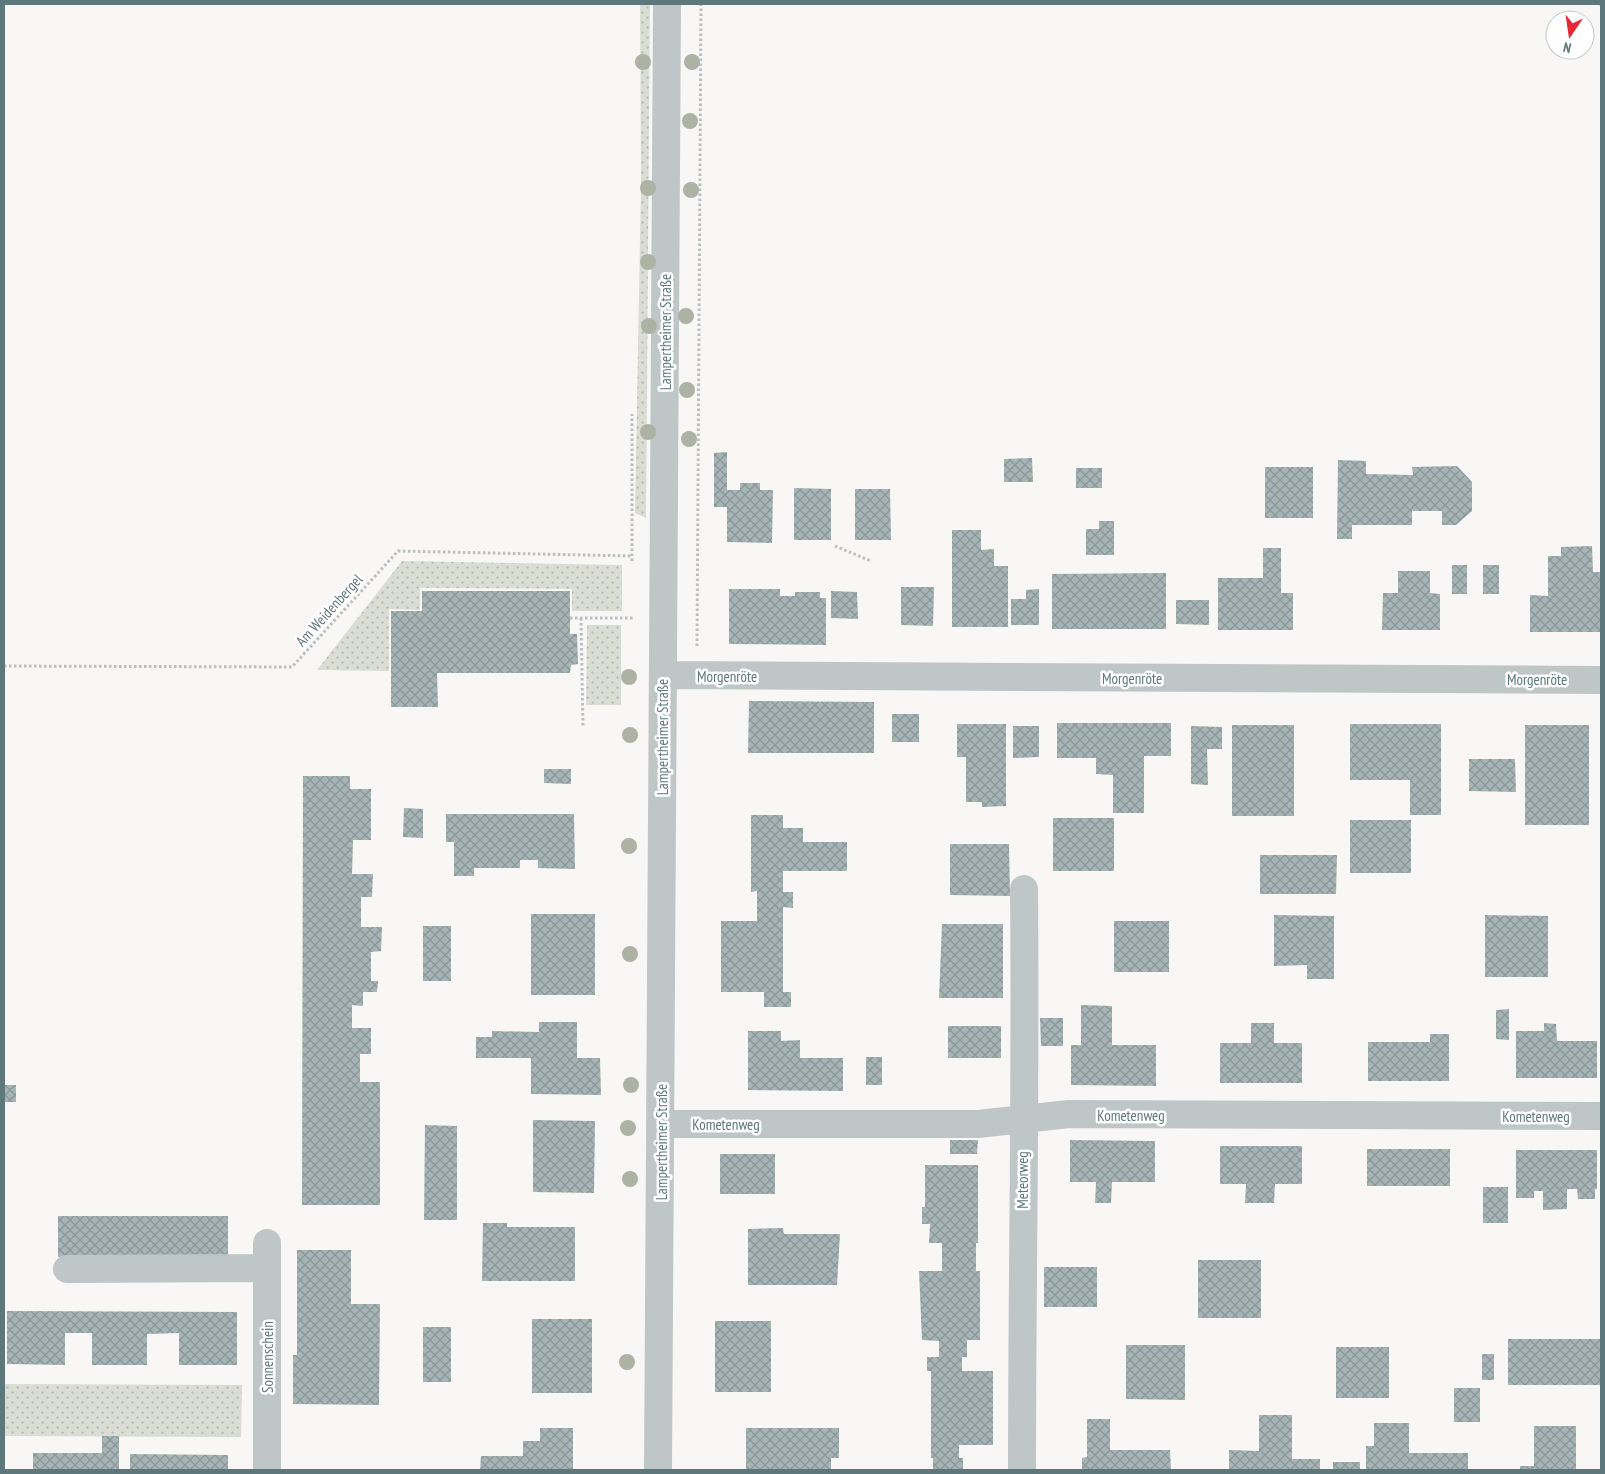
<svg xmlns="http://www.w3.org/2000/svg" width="1605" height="1474" viewBox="0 0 1605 1474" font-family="'PT Sans Narrow',sans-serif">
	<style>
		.green { fill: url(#green-dots) }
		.building { fill: url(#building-cross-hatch) }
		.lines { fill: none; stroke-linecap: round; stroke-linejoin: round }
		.path { stroke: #b9bfc0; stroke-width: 3; stroke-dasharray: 2.5 2.5; stroke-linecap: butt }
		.minor { stroke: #bfc6c8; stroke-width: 28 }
		.tree { fill: #acb2a4 }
		.labels { text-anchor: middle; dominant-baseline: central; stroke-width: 5; stroke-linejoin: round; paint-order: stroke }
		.street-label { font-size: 15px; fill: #5e777b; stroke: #fff }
	</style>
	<defs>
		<pattern id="green-dots" width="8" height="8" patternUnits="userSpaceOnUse" patternTransform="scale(1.25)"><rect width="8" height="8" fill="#daddd4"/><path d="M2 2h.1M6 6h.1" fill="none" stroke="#b4b8b1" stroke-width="1.8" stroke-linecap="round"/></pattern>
		<pattern id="building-cross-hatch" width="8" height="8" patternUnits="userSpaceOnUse" patternTransform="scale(1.25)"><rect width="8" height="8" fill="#a6b4b5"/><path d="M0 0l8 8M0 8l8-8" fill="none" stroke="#8a9798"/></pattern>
	</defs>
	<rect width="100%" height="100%" fill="#f8f7f5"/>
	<!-- green -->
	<path class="green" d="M640,4h10l-4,514 -11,-5 6,-328z
		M402,561l220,4v46h-50v-22l-152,-1v22l-31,-1v62l-72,-1z
		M587,625h34v80h-35z
		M4,1384l238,1 -1,52 -237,-1z"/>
	<!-- building -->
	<path class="building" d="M727,452v38h13v-7h20v7h13l-1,53 -45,-1v-35h-13v-54z
		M1032,458l1,24h-29v-23z
		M1338,460l28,1v13l47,1 -1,-8 45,-1 15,16v29l-16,14h-14v-14h-30v14h-60v14h-15z
		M1265,467h48v51h-48z
		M1076,468h26v20h-26z
		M794,488l37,1v51h-37z
		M855,489h35l1,51h-36z
		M1099,521h15v34h-28v-26h13z
		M952,530h29v20l13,-1v17h14v61h-56z
		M1592,546l1,26h8v60h-71v-37l18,1v-40h13v-9z
		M1263,548h18v45h12v37h-75v-52h45z
		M1452,565h15v29h-15z
		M1483,565h16v29h-16z
		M1398,571h32v22l10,1v36h-58l1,-37h15z
		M1166,573v56h-114v-55z
		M901,587h33l-1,39 -32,-1z
		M729,589h51v7h15v-4h25v6h6v47l-97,-1z
		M1039,589v36h-28v-26h15v-9z
		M422,591h148v43h7l1,30 -7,1 -1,8h-133l1,34h-47v-96h31z
		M831,591l26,1 1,27 -27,-1z
		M1176,600h33v25l-33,-1z
		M749,701l125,1v51h-126z
		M892,714h27v28h-27z
		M1057,723h114v33h-27v57h-31v-38l-17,-1v-16h-39z
		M957,724h49v82l-24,1v-5h-16v-45h-9z
		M1350,724h91v91h-31v-35h-60z
		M1232,725h62v91h-62z
		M1525,725h64v100h-64z
		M1013,726h26v31l-26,1z
		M1191,726l31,1v22h-15l1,36 -17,-1z
		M1469,759h46l1,33 -47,-1z
		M544,769h27v15l-27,-1z
		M303,776h47v13h21v51h-18l-1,34h21l-1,23h-11v30h21l-1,24 -10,1v29h7l-1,11h-14v14l-11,-1v23h19v26h-11v28h20v123h-78z
		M404,808l19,1v29l-20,-1z
		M446,814h128l1,55 -37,-1v-8h-18v8h-46v8h-20v-34h-8z
		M751,815h32v13h20v14h44v29h-64v21h10v16l-10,-1v85h8v15h-27v-15h-43v-71h36v-30l-6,1z
		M1053,818h61v53h-61z
		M1350,820h61v53h-61z
		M950,844h59l1,52 -60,-1z
		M1260,855h77l-1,39h-76z
		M531,914h64v81h-64z
		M1274,915l60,1v63h-27v-14l-33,1z
		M1485,915l63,1v61h-63z
		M1114,921h55v51h-55z
		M942,924h61v74h-64z
		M423,926h28v55h-28z
		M1081,1005l31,1v39h44v41l-85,-1v-40h10z
		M1509,1009v31l-13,-1v-29z
		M1040,1018h23v28h-22z
		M539,1022h38v36h23l1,37 -70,-1v-36h-55v-21h16v-6l47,1z
		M1251,1023h23v20h28v40h-82v-40h31z
		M1544,1023l12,1 1,17h40v37h-81v-47h28z
		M948,1026h53v32h-53z
		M748,1031h33v10l19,-1v18h43v33l-95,-1z
		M1430,1034h19v47h-81v-39h62z
		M866,1057h16v28h-16z
		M4,1085h12v17h-12z
		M533,1120l62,1 -1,72 -61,-1z
		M425,1125l32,1v94h-33z
		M950,1140h28l-1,14h-27z
		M1070,1140l85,1v41h-43l-1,21h-16l1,-21h-26z
		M1220,1146h82v38h-27l-1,19h-29l1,-19h-26z
		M1367,1149h83v37h-83z
		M1516,1150h81v39h-2v10h-17l-1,-10h-10v20l-24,1v-19h-9v7h-18z
		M720,1154h55v40h-55z
		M925,1165h53v78h-2v28h4v69h-13v17h-5v14h31v74h-34v13h4v12h-30v-12h-2v-87h-4v-14h12v-16l-17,-1 -3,-69h23v-28h-13l1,-19h-8v-17h3z
		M1483,1187h25v36h-25z
		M58,1216h170v41h-170z
		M483,1223h24v4h68v54h-93z
		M783,1228l1,6h56l-3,51h-89v-56z
		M297,1250h54v54h29l-1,101 -86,-1v-49h4z
		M1198,1260h63v58h-63z
		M1044,1267h53v40h-53z
		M7,1311l230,1v53h-58v-32l-32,1v31h-55v-32h-27v32l-58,-1z
		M532,1319h60v74h-60z
		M715,1321h56v71h-56z
		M423,1327h28v55h-28z
		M1508,1339h93v46h-93z
		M1126,1345h59v55l-59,-1z
		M1336,1347h53v51h-53z
		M1482,1354h12v26h-12z
		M1454,1388h26v34h-26z
		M1259,1415h33v44h28v11h-91v-20l30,1z
		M1087,1419h23v31h60l1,20h-89v-12l5,-1z
		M1374,1423h35v30h59v17h-102v-24h8z
		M1534,1426h42v44h-56v-4h14z
		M540,1428h33v42h-93l1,-14h42v-15h17z
		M746,1428h93v30h-8v12h-85z
		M102,1436h17v34h-86v-17h69z
		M130,1454l98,1v15h-98z
		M1333,1462h27v8h-27z"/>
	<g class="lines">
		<!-- path -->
		<path class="path" d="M1600,4l1,1
			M835,546l36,15
			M632,561v-147
			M570,618h65
			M581,618l2,110
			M697,646l4,-642
			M4,666l288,1 106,-116 234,5"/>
		<!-- minor -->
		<path class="minor" d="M663,675l938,5
			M661,1124h317l91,-10 532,2
			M267,1243v227
			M67,1269l200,-1
			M658,1470l9,-1466
			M1022,1470c0,-194 4,-387 2,-581"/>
	</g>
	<!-- trees -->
	<g class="tree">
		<circle cx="643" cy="62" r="8"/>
		<circle cx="692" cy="62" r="8"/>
		<circle cx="690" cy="121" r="8"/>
		<circle cx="648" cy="188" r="8"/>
		<circle cx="691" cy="190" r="8"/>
		<circle cx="648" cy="262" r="8"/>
		<circle cx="686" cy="316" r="8"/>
		<circle cx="649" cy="326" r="8"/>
		<circle cx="687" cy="390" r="8"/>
		<circle cx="648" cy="432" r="8"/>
		<circle cx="689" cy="439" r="8"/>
		<circle cx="629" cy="677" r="8"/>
		<circle cx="630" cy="735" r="8"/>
		<circle cx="629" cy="846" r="8"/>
		<circle cx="630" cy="954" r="8"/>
		<circle cx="631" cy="1085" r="8"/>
		<circle cx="628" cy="1128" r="8"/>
		<circle cx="630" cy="1179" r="8"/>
		<circle cx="627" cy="1362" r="8"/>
	</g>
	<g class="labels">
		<!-- street labels -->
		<g class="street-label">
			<text transform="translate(665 332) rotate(-90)">Lampertheimer Straße</text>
			<text transform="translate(329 610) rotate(-48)">Am Weidenbergel</text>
			<text x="727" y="676">Morgenröte</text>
			<text x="1132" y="678">Morgenröte</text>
			<text x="1537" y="679">Morgenröte</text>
			<text transform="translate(662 737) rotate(-90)">Lampertheimer Straße</text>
			<text x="1131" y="1115">Kometenweg</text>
			<text x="1536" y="1116">Kometenweg</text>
			<text x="726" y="1124">Kometenweg</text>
			<text transform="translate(661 1142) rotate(-90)">Lampertheimer Straße</text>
			<text transform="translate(1022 1180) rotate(-90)">Meteorweg</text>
			<text transform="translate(267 1357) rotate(-90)">Sonnenschein</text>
		</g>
	</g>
	<!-- border -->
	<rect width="1605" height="1474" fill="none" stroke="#5e777b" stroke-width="10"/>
	<!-- north arrow -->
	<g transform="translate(1570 35) rotate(193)"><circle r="24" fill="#ffffff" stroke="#bfc9ca"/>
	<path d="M0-4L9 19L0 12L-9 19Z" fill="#e52833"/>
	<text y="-8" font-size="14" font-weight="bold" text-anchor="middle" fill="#5e777b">N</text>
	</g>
</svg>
